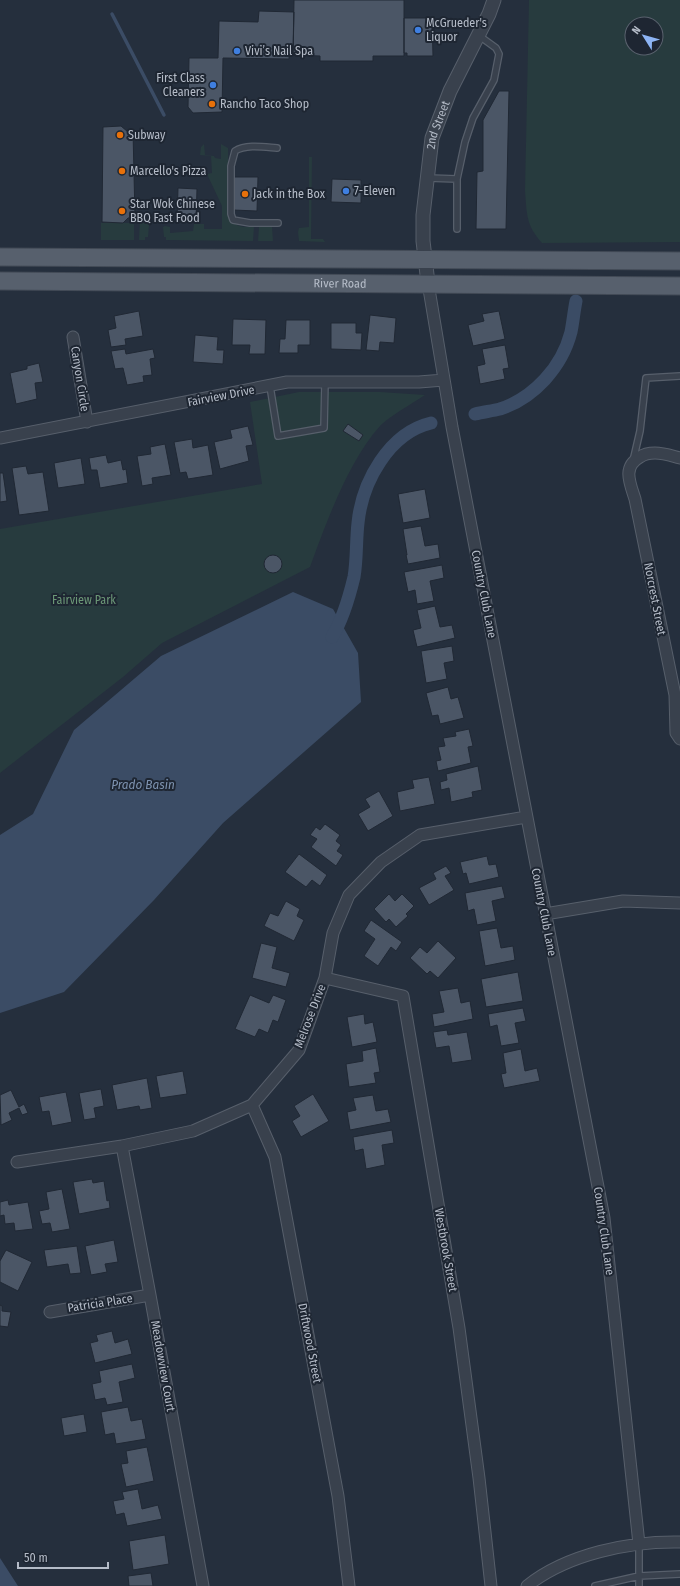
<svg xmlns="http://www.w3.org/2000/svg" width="680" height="1586" viewBox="0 0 680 1586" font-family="'Fira Sans Condensed',sans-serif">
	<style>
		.green { fill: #273b3e; fill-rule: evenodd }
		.water { fill: #3b4c65 }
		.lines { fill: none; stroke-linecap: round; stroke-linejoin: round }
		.stream { stroke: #3b4c65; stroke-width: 3.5 }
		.canal { stroke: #3b4c65; stroke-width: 13 }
		.building { fill: #4b5666; stroke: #202834 }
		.service-casing { stroke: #575f6b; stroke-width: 8 }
		.minor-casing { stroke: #575f6b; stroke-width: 13 }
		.tertiary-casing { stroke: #575f6b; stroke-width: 15 }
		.primary-casing { stroke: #424a56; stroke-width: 19 }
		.service { stroke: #39414d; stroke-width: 5.5 }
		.minor { stroke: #39414d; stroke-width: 11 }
		.tertiary { stroke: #39414d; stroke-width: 13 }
		.primary { stroke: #57606d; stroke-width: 17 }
		.shop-dot { fill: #3f7fe0; stroke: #1e2632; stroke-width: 1.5 }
		.food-dot { fill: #e8710a; stroke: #1e2632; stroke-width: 1.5 }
		.labels { text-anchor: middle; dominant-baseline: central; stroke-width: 4; stroke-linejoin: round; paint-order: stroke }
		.poi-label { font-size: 12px; fill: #b5bcc8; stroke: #1e2632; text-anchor: start }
		.street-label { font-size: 12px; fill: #b5bcc8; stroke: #1e2632 }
		.park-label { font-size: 12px; fill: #6c9877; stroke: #1e2632 }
		.water-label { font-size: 13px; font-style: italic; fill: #7d92af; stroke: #1e2632 }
	</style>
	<rect width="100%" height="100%" fill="#252f3d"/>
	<!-- green -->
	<path class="green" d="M529,0h151v242l-138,1c-16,-18 -15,-28 -17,-52zM632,24h24v24h-24z
		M204,144l1,11 9,1 1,2 6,1v-15l7,4 1,68c6,12 13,11 25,11l-1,14 -87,-1v-3h-2l-1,-10 2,-1 5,1v6l23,-2 1,-7h10v5h18v-23l-15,-32 5,-1 -1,-17 -11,-1 1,-8z
		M309,157h3l-1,82h12l2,3 -26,-1 -1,-9 1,-4 10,-1z
		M140,217l7,1v6l2,1 -1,12h-3v3h-6z
		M101,223h33v17h-33z
		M259,227h13l1,14h-15z
		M299,392h81l45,3c-12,8 -35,21 -45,31 -31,34 -54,97 -70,141l-148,76 -39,34 -123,96v-244l262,-45 -12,-82z"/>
	<!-- water -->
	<path class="water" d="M293,592l40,17 25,44 3,49 -138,121 -69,77 -90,92 -64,21v-178l33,-21 41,-84 87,-74z
		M0,1558l18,28h-18z"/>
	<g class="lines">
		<!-- stream -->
		<path class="stream" d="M112,14l52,101"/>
		<!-- canal -->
		<path class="canal" d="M475,414c8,-2 17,-3 25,-5 34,-11 62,-42 71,-77 2,-10 3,-21 5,-31
			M332,637c11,-18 17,-39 22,-60 3,-17 2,-37 4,-54 4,-41 31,-90 73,-100"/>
	</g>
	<!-- building -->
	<path class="building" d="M294,0h110v56h-31v5h-53v-5l-27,-1z
		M259,11l35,1 -1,43 -4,1v3l-66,-1 -1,54 -29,1 -5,-6 1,-49h29l1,-37 39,1z
		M404,18h28l1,38h-26v-3h-3z
		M499,91h10l-3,138h-30l1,-57 6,-1v-51z
		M121,126l7,6 5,-1 2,86 -7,1 -5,5 -21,-1 1,-95z
		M234,177h24l-1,34 -24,-1z
		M332,179l29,1v23l-30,-1z
		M178,188l19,1 -1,33h-19z
		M139,311l4,25 -18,3 1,6 -15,2 -3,-17 8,-2 -2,-12z
		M499,311l6,28 -32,7 -5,-21 16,-4 -2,-7z
		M370,315l26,3 -2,25 -14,-1 -1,9 -13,-1z
		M233,319l33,1 -1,34h-16l1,-9h-18z
		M286,320h24v25h-12v8h-19l1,-14h5z
		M331,323h25v10h6l-1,17 -30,-1z
		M195,335l23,2 -1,13h7l-1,14 -30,-2z
		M505,345l4,23 -6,1 2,10 -25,5 -3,-18 8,-2 -3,-15z
		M125,349l1,5 27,-5 2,9 -5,1 2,16 -9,1 1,6 -17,3 -4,-17 -8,1 -4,-18z
		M39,363l4,19 -8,1 2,16 -21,5 -6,-31 17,-4v-3z
		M348,424l15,11 -4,6 -16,-10z
		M248,426l5,19 -7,1 3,15 -29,8 -6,-27 18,-4 -2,-8z
		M192,439l1,9 15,-3 5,30 -25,4 -2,-7 -6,1 -6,-31z
		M165,444l6,31 -19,3 1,6 -11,2 -5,-30 14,-2 -1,-7z
		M106,455l2,8 13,-3 2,10 3,-1 2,14 -28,5 -3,-18h-6l-2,-12z
		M81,458l4,26 -27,4 -4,-25z
		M26,466l2,8 15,-2 6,39 -30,4 -7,-47z
		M0,473h3l4,28 -7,1z
		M425,489l5,29 -27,5 -5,-29z
		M421,526l4,20 13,-2 2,14 -32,6 -2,-9h1l-4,-26z
		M264 564a9 9 0 1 1 18 0a9 9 0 1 1-18 0Z
		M442,565l2,13 -14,3 4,20 -17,3 -2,-14 -7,2 -4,-20z
		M435,606l5,21 12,-2 3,13 -38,9 -4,-17 8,-2 -4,-18z
		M452,646l2,15 -10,2 3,16 -21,4 -5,-32z
		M448,687l3,12 7,-2 6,21 -24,6 -2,-9 -6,1 -6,-23z
		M469,729l4,17 -5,1 3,16 -33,8 -2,-10 5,-1 -3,-13 7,-1 -2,-8 13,-2 -1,-4z
		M478,766l4,24 -10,2 1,5 -22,5 -2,-14 -8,2 -1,-8 7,-2 -1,-6z
		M429,777l6,27 -35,7 -3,-19 17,-4 -2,-8z
		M379,791l14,25 -25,15 -10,-17 12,-7 -5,-8z
		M325,824l15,11 -4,6 5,4 -4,6 6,4 -7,11 -25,-19 6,-8 -7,-4 6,-8 4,3z
		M299,854l28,21 -7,11 -8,-6 -6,7 -21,-15z
		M487,856l2,9 7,-1 3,13 -30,7 -3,-11 -3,1 -3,-12z
		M446,866l5,7 -6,3 9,14 -25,15 -10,-17 17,-9 -3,-6z
		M502,886l3,12 -13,3 4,20 -19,4 -3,-16 -6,2 -3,-18z
		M389,894l6,7 7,-7 12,12 -8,8 2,2 -12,11 -7,-8 -3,3 -12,-13z
		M286,901l14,8 -3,7 7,4 -10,21 -30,-15 6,-13 8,3z
		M371,920l31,22 -6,9 -5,-4 -13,19 -14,-10 11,-17 -11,-8z
		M497,928l4,20 12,-2 2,14 -30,6 -6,-35z
		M438,941l18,17 -18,20 -8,-7 -3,3 -17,-16 10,-11 7,6z
		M261,943l16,4 -5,21 18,5 -4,14 -34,-9z
		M518,972l5,29 -37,6 -5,-28z
		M458,988l3,15 9,-2 3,18 -39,8 -2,-13 12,-2 -5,-21z
		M250,995l19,8 4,-8 13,5 -8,22 -5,-2 -5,13 -9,-4 -4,8 -20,-8z
		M523,1008l3,13 -11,2 4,20 -18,3 -4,-21 -7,2 -2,-13z
		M364,1014l1,10 8,-2 4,20 -25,5 -5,-30z
		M447,1030l1,5 19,-3 5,28 -20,3 -3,-17 -13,2 -3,-16z
		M376,1048l4,24 -6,1 2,10 -27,4 -3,-23 17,-3 -1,-10z
		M521,1049l4,22 12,-3 3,13 -36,7 -3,-14 5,-1 -3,-20z
		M183,1071l4,23 -27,4 -4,-22z
		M147,1078l5,30 -12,2 -1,-4 -22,4 -5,-25z
		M101,1089l3,17 -10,2 2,10 -12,2 -5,-27z
		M11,1090l8,17 5,-3 4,9 -6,2 -3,-7 -10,5 3,7 -11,5 -1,-30z
		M66,1092l6,30 -20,4 -3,-15 -7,1 -3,-15z
		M313,1094l16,27 -28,16 -9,-16 8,-5 -6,-10z
		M373,1095l3,16 12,-2 3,13 -41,8 -3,-18 9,-2 -3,-12z
		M392,1130l2,13 -12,2 3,20 -19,4 -3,-20 -8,2 -2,-14z
		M92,1179l1,4 11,-2 3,20 2,-1 1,8 -31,6 -6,-32z
		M62,1189l8,40 -18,3 -2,-9 -8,1 -3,-13 10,-2 -3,-17z
		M8,1200l1,5 19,-3 5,27 -18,2 -1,-8 -9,1 -1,-9 -4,1v-14z
		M114,1240l4,22 -13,2 2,8 -16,3 -6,-29z
		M77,1246l4,27 -11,1 -2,-10 -21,3 -3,-17z
		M6,1250l26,12 -14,29 -18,-9v-21z
		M0,1305l2,1v5l9,1 -3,15 -8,-1z
		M112,1331l3,12 13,-4 4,15 -37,9 -5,-20 8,-2 -2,-6z
		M132,1364l3,14 -16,4 4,20 -16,3 -2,-7 -10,2 -3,-16 9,-2 -2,-11z
		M128,1407l3,14 11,-2 4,20 -30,5 -2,-11 -9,2 -4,-23z
		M84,1414l3,18 -23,4 -3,-18z
		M147,1447l7,34 -28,6 -5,-23 7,-1 -2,-12z
		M138,1489l4,20 16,-4 4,14 -35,7 -3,-13 -8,2 -3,-14 11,-2 -2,-7z
		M165,1535l4,29 -36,6 -4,-29z
		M151,1573l2,13h-24l-1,-10z"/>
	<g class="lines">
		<defs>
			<path id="service" d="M277,148c-13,-1 -31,-4 -42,3l-4,15v48l2,6 17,3h28
				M428,178l29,1
				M457,229v-50l8,-37 8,-24 21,-38 5,-26 -3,-6 -18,-13
				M270,386l8,50 46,-8 1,-46
				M633,461l7,-30 6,-53 34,-2
				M639,1544v42
				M595,1586l44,-10 41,-2"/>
			<path id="minor" d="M428,283l24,144 152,791 35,326
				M73,337l14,85
				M0,438l287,-56h132l25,-2
				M680,458c-8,-2 -16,-5 -25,-5 -5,0 -11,1 -15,4 -18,10 -10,26 -5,42l40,196 1,38 4,6
				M545,914l78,-13 57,2
				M325,978l78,18 56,332 20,150 12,108
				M252,1105l23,52 63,339 11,90
				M122,1146l28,149 53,291
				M17,1162l105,-16 71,-15 59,-26 47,-55 26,-72 8,-45 16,-38 32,-33 39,-27 106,-18
				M50,1312l100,-17
				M527,1586c40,-32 103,-45 153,-44"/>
			<g id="tertiary">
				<path id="s1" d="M428,283l-5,-42v-26l9,-77 18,-47 39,-77 5,-14"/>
			</g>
			<g id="primary">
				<path d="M0,257l680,4"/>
				<path id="s2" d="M0,281l680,5"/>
			</g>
		</defs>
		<!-- service casing -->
		<use href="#service" class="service-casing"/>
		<!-- minor casing -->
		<use href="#minor" class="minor-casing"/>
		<!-- tertiary casing -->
		<use href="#tertiary" class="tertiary-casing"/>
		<!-- primary casing -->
		<use href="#primary" class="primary-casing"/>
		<!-- service -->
		<use href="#service" class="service"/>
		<!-- minor -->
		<use href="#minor" class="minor"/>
		<!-- tertiary -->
		<use href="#tertiary" class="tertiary"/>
		<!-- primary -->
		<use href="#primary" class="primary"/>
	</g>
	<!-- markers -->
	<g class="shop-dot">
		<circle cx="418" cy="30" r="4"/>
		<circle cx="237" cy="51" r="4"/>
		<circle cx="213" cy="85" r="4"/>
		<circle cx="346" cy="191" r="4"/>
	</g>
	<g class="food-dot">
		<circle cx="212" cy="104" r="4"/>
		<circle cx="120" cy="135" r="4"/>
		<circle cx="122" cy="171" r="4"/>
		<circle cx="245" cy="194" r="4"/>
		<circle cx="122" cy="211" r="4"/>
	</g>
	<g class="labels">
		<!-- poi labels -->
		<g class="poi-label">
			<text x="426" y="23">McGrueder's<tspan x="426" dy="14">Liquor</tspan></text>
			<text x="245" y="51">Vivi’s Nail Spa</text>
			<text x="205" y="78" text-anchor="end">First Class<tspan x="205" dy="14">Cleaners</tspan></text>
			<text x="220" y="104">Rancho Taco Shop</text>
			<text x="128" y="135">Subway</text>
			<text x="130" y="171">Marcello's Pizza</text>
			<text x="354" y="191">7-Eleven</text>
			<text x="253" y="194">Jack in the Box</text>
			<text x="130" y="204">Star Wok Chinese<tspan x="130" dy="14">BBQ Fast Food</tspan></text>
		</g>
		<!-- street labels -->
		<g class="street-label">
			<text stroke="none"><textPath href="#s1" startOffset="160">2nd Street</textPath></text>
			<text stroke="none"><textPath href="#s2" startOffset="340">River Road</textPath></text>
			<text transform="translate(80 379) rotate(81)">Canyon Circle</text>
			<text transform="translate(221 396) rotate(-11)">Fairview Drive</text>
			<text transform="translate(484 594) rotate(79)">Country Club Lane</text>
			<text transform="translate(655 599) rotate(79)">Norcrest Street</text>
			<text transform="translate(544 912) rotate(79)">Country Club Lane</text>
			<text transform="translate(310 1016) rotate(-69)">Melrose Drive</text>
			<text transform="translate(604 1231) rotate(82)">Country Club Lane</text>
			<text transform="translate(446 1250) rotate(80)">Westbrook Street</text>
			<text transform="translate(100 1303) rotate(-9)">Patricia Place</text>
			<text transform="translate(310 1343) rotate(79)">Driftwood Street</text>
			<text transform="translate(163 1366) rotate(80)">Meadowview Court</text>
		</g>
		<!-- park labels -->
		<g class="park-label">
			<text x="84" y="600">Fairview Park</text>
		</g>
		<!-- water labels -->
		<g class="water-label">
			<text x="143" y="784">Prado Basin</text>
		</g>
	</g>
	<!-- north arrow -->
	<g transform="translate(644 36) rotate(307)"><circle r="19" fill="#1e2632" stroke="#5a626e"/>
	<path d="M0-3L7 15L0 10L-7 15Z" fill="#8db4f4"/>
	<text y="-6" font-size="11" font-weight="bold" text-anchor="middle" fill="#b5bcc8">N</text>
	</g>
	<!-- scale -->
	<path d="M18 1562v6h90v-6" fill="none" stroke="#b5bcc8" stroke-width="2"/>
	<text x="24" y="1562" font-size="12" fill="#b5bcc8" stroke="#1e2632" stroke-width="3" paint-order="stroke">50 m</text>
</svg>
